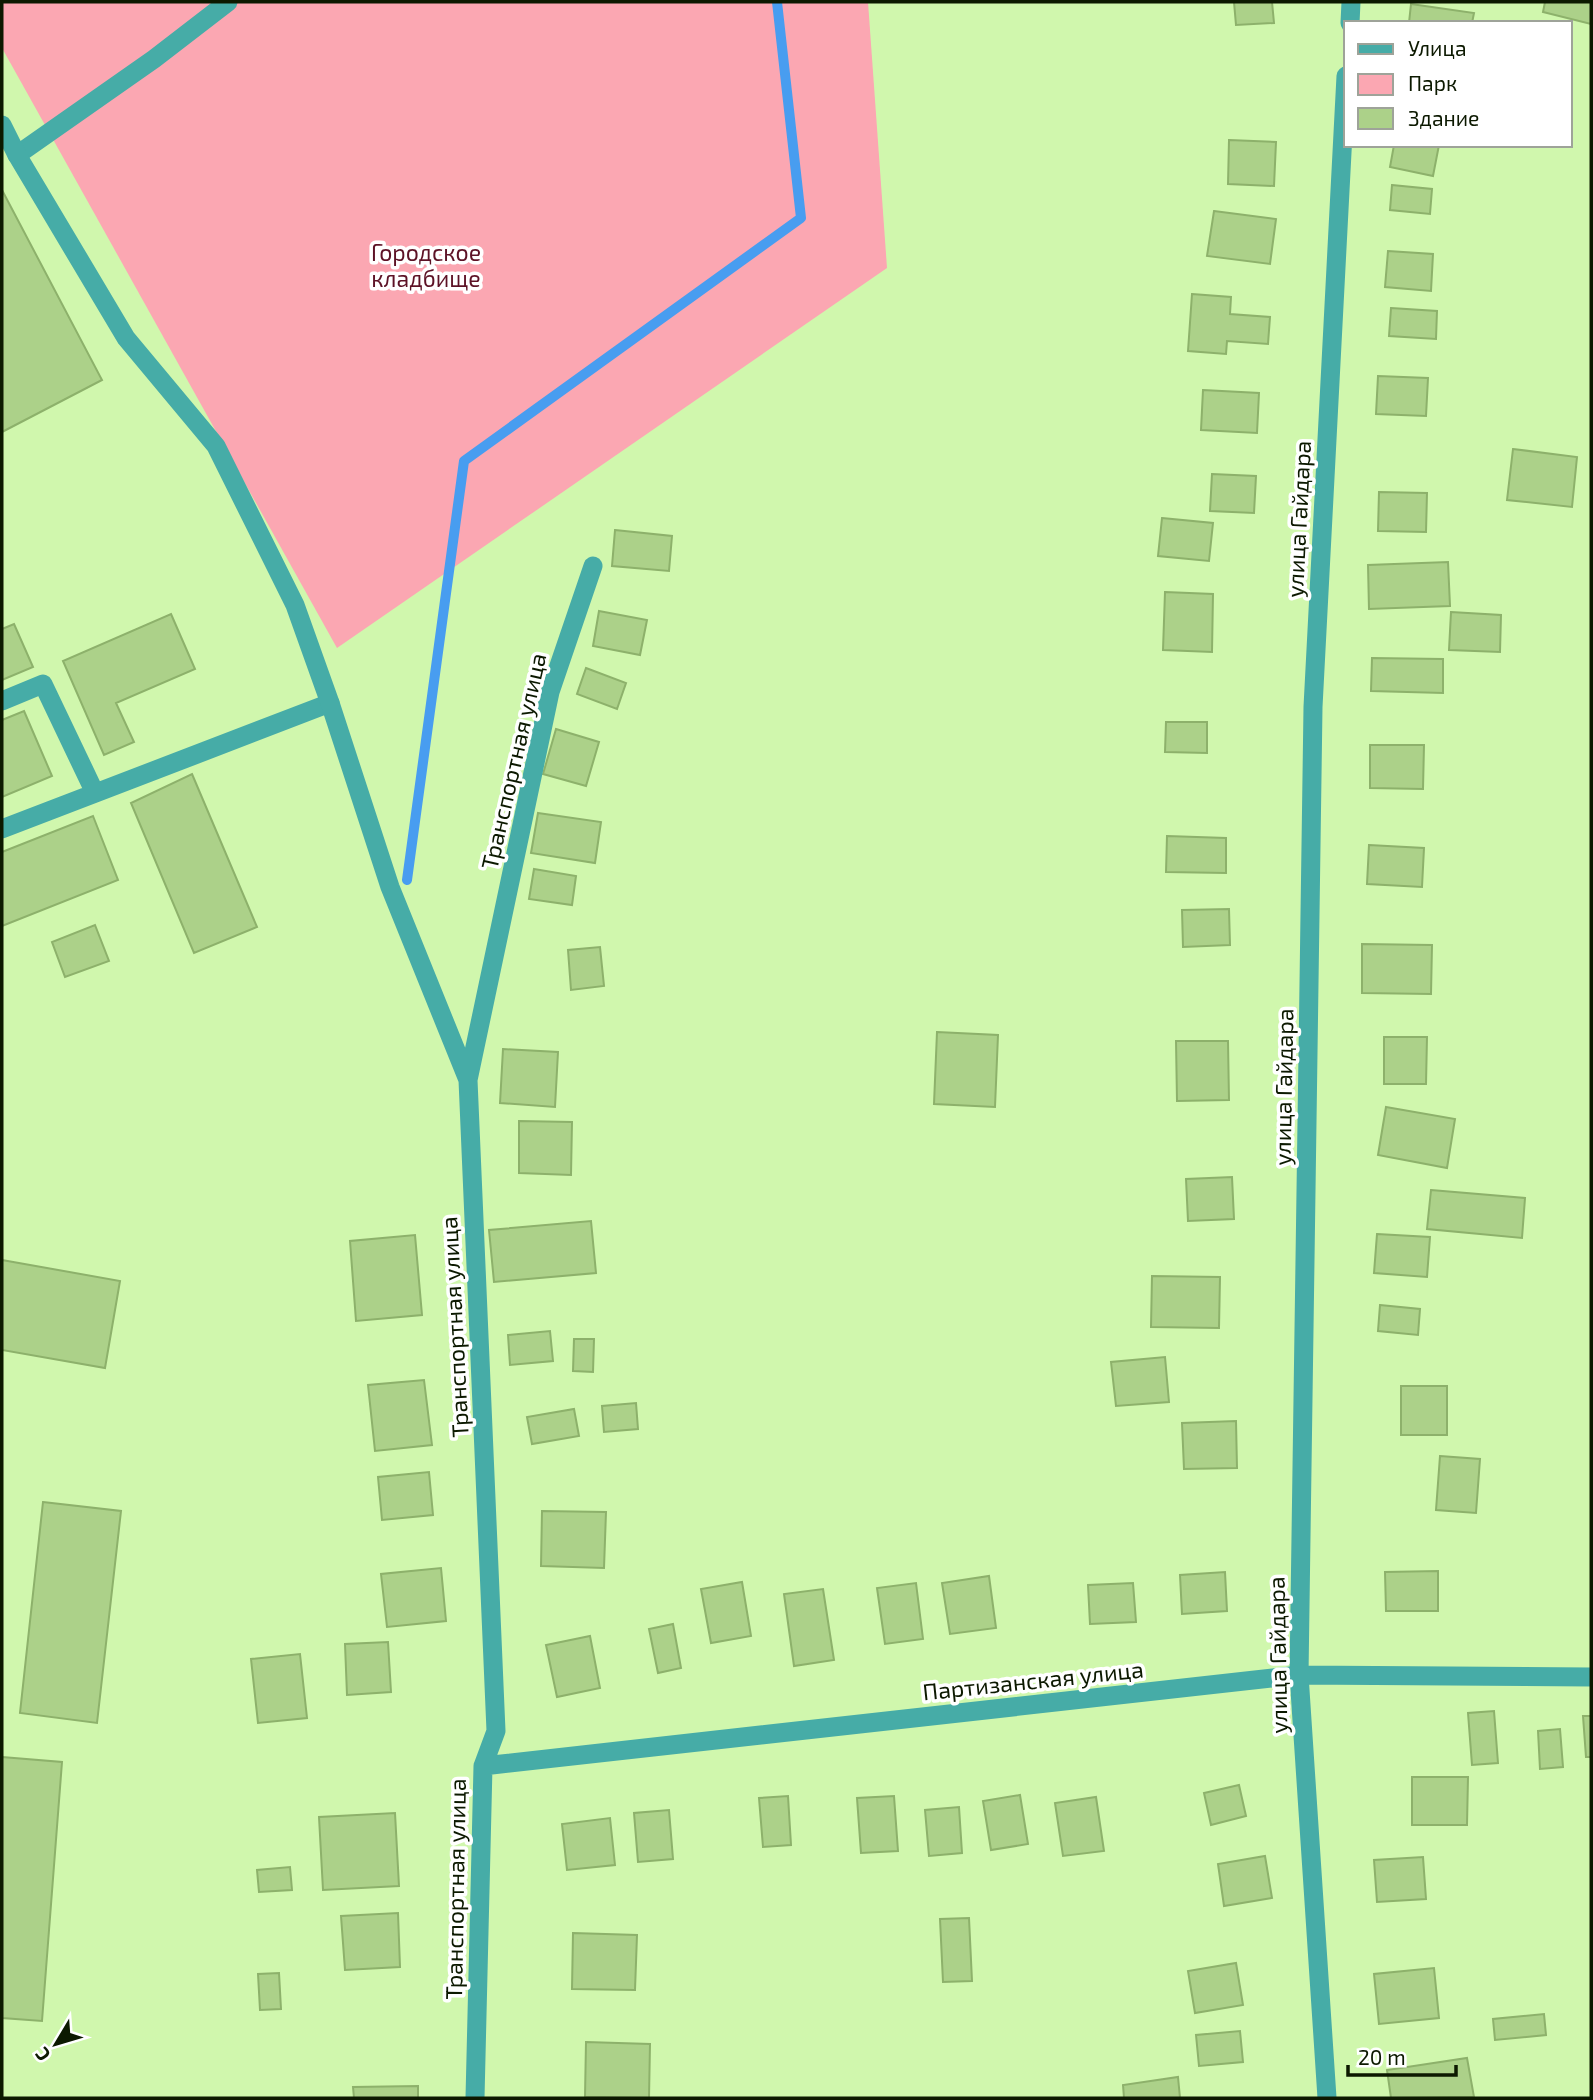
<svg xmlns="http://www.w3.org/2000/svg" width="1593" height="2100" viewBox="0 0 1593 2100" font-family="'Exo 2',sans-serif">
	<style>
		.green { fill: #fba7b2 }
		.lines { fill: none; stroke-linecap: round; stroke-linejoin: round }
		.stream { stroke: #489df0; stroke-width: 10 }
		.building { fill: #acd189; stroke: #8db16b; stroke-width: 2 }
		.service { stroke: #46aca7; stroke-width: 19 }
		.minor { stroke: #46aca7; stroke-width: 19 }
		.labels { text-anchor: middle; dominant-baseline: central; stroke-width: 7; stroke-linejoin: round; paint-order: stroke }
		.park-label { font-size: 23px; fill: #5d1226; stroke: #fff }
		.street-label { font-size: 23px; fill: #0c1900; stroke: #fff }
	</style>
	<rect width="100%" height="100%" fill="#d0f7ad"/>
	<!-- green -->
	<path class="green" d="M2,2h866l19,266 -550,380 -335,-600z"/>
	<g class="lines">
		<!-- stream -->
		<path class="stream" d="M407,880l57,-419 337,-243 -24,-216"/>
	</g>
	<!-- building -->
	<path class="building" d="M1234,2h38l2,21 -38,2z
		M1545,2h46v22l-48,-12z
		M1411,4l63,9 -2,10h-63z
		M1229,140l47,2 -2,44 -46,-2z
		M1394,145h45l-6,31 -43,-9z
		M1392,185l40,4 -2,25 -40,-4z
		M2,190l100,190 -100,52z
		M1214,211l62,8 -6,45 -63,-8z
		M1388,251l45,3 -2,37 -46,-4z
		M1192,294l39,3 -1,17 40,3 -2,27 -41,-3 -1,13 -38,-3z
		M1391,308l46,3 -1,28 -47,-3z
		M1378,376l50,2 -2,38 -50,-2z
		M1203,390l56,3 -2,40 -56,-3z
		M1513,449l64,8 -5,50 -65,-7z
		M1212,474l44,2 -2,37 -44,-2z
		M1379,492l48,1 -1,39 -48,-1z
		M1162,518l51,5 -4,38 -51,-5z
		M615,530l57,6 -3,35 -57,-5z
		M1448,562l2,44 -81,3 -1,-44z
		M1165,592l48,2 -1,58 -49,-2z
		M599,611l48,9 -7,35 -47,-9z
		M1451,612l50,3 -1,37 -51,-2z
		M171,614l24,55 -79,34 18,39 -30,13 -41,-94z
		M14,624l19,43 -31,13v-51z
		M1372,658l71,1v34l-72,-2z
		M586,668l40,15 -9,26 -40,-15z
		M24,711l28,65 -50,21v-77z
		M1166,722h41v31l-42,-1z
		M556,729l43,13 -13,44 -43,-12z
		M1370,745h54l-1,44 -53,-1z
		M192,774l65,153 -63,26 -63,-150z
		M538,813l63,9 -6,41 -64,-10z
		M93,816l25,64 -116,46v-74z
		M1167,836l59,2v35l-60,-1z
		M1369,845l55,3 -2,39 -55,-3z
		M534,869l42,7 -4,29 -43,-6z
		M1229,909l1,36 -47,2 -1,-37z
		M95,925l14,36 -44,16 -13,-35z
		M1362,944l70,1 -1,49 -69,-1z
		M600,947l4,39 -33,4 -3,-40z
		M937,1032l61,3 -3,72 -61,-3z
		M1384,1037h43l-1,47h-42z
		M1176,1041h52l1,59 -52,1z
		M503,1049l55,3 -3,55 -55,-4z
		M1386,1107l69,12 -8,49 -69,-13z
		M519,1121l53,1 -1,53 -52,-2z
		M1232,1177l2,42 -46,2 -2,-42z
		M1431,1190l94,8 -3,40 -95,-9z
		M591,1221l5,52 -102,9 -5,-52z
		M1377,1234l53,3 -3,40 -53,-4z
		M415,1235l7,80 -66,6 -6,-80z
		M2,1260l118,21 -15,87 -103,-18z
		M1152,1276l68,1 -1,51 -68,-1z
		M1380,1305l40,4 -2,26 -40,-4z
		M550,1331l3,30 -43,4 -2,-30z
		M574,1339h20l-1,33 -20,-1z
		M1165,1357l4,45 -53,4 -5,-44z
		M424,1380l8,65 -57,6 -7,-66z
		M1401,1386h46v49h-46z
		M636,1403l2,26 -34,3 -2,-26z
		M574,1409l5,27 -47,8 -5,-27z
		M1236,1421l1,47 -53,1 -2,-46z
		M1440,1456l40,3 -4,54 -40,-3z
		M429,1472l4,43 -51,5 -4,-43z
		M43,1502l78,9 -24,212 -77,-10z
		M542,1511l64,1 -2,56 -63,-2z
		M441,1568l5,53 -59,6 -6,-53z
		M1438,1571v40h-52l-1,-39z
		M1225,1572l2,39 -45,3 -2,-39z
		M989,1576l7,52 -46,6 -8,-51z
		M742,1582l9,54 -40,7 -10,-54z
		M916,1583l7,56 -38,5 -8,-56z
		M1133,1583l3,39 -46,2 -2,-39z
		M823,1589l11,71 -40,6 -10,-72z
		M673,1624l8,44 -23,5 -9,-44z
		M590,1636l10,52 -43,9 -11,-52z
		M388,1642l3,50 -44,3 -2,-51z
		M300,1654l7,64 -49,5 -7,-64z
		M1494,1711l4,52 -26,2 -4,-52z
		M1583,1716h8v41h-5z
		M1560,1729l3,38 -23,2 -2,-38z
		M2,1757l60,5 -20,259 -40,-3z
		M1412,1777h56l-1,48h-55z
		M1239,1785l7,31 -35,9 -7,-32z
		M1020,1795l8,49 -37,6 -8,-49z
		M788,1796l3,49 -28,2 -4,-49z
		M894,1796l4,55 -37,2 -4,-55z
		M1096,1797l8,54 -41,5 -8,-53z
		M959,1807l3,46 -33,3 -4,-46z
		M669,1810l4,49 -35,3 -4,-49z
		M395,1813l4,73 -76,4 -4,-73z
		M610,1818l5,47 -48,5 -5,-46z
		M1265,1856l7,42 -48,8 -6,-42z
		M1423,1857l3,42 -49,3 -3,-42z
		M290,1867l2,23 -33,2 -2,-22z
		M398,1913l2,54 -55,3 -4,-54z
		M969,1918l3,63 -29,1 -3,-63z
		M573,1933l64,2 -2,55 -63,-1z
		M1236,1963l7,42 -48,8 -7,-42z
		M1434,1968l5,50 -60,6 -5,-50z
		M279,1973l2,36 -21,1 -2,-36z
		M1544,2014l2,21 -51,5 -2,-21z
		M1240,2031l3,31 -44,4 -3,-31z
		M586,2042l64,2 -1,54 -64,-1z
		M1467,2058l7,39 -83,1 -4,-28z
		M1178,2077l2,21h-56l-1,-13z
		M418,2086v12h-64l-1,-11z"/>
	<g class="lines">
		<!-- service -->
		<path class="service" d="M17,155l137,-96 74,-57
			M2,701l41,-17 52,109
			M2,829l328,-126"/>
		<!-- minor -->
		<path class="minor" d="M1350,23l1,-21
			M2,125l15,30 109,183 90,108 79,159 35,98 60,184 78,193
			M483,1766l816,-91 292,2
			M475,2098l8,-332 13,-35 -28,-651 82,-388 43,-126
			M1327,2098l-28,-423 14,-968 33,-631"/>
	</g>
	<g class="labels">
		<!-- park labels -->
		<g class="park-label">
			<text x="426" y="252">Городское<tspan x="426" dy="26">кладбище</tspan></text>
		</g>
		<!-- street labels -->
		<g class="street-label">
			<text transform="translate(1298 519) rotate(-87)">улица Гайдара</text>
			<text transform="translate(513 761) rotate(-77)">Транспортная улица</text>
			<text transform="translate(1283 1087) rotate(-89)">улица Гайдара</text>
			<text transform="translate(454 1327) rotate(-93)">Транспортная улица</text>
			<text transform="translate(1277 1655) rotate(-91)">улица Гайдара</text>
			<text transform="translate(1033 1680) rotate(-6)">Партизанская улица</text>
			<text transform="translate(455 1889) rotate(-89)">Транспортная улица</text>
		</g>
	</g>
	<!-- border -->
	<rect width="1593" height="2100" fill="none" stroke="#0c1900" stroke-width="7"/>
	<!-- legend -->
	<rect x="1344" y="21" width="228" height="126" fill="#ffffff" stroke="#9ea399" stroke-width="2"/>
	<rect x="1358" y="44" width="35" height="10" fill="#46aca7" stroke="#9ea399" stroke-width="2"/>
	<text x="1408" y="56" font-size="21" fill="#0c1900">Улица</text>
	<rect x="1358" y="74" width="35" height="21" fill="#fba7b2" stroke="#9ea399" stroke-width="2"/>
	<text x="1408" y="91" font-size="21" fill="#0c1900">Парк</text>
	<rect x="1358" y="108" width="35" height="21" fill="#acd189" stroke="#9ea399" stroke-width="2"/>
	<text x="1408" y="126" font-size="21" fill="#0c1900">Здание</text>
	<!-- north arrow -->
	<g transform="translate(56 2044) rotate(232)" stroke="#ffffff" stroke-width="5" paint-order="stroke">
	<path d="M0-5L12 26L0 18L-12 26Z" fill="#0c1900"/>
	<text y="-10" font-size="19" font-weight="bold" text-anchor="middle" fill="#0c1900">С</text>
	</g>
	<!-- scale -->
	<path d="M1348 2065v10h108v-10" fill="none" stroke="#0c1900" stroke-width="3.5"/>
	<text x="1358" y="2065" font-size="21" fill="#0c1900" stroke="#ffffff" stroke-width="5" paint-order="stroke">20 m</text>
</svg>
